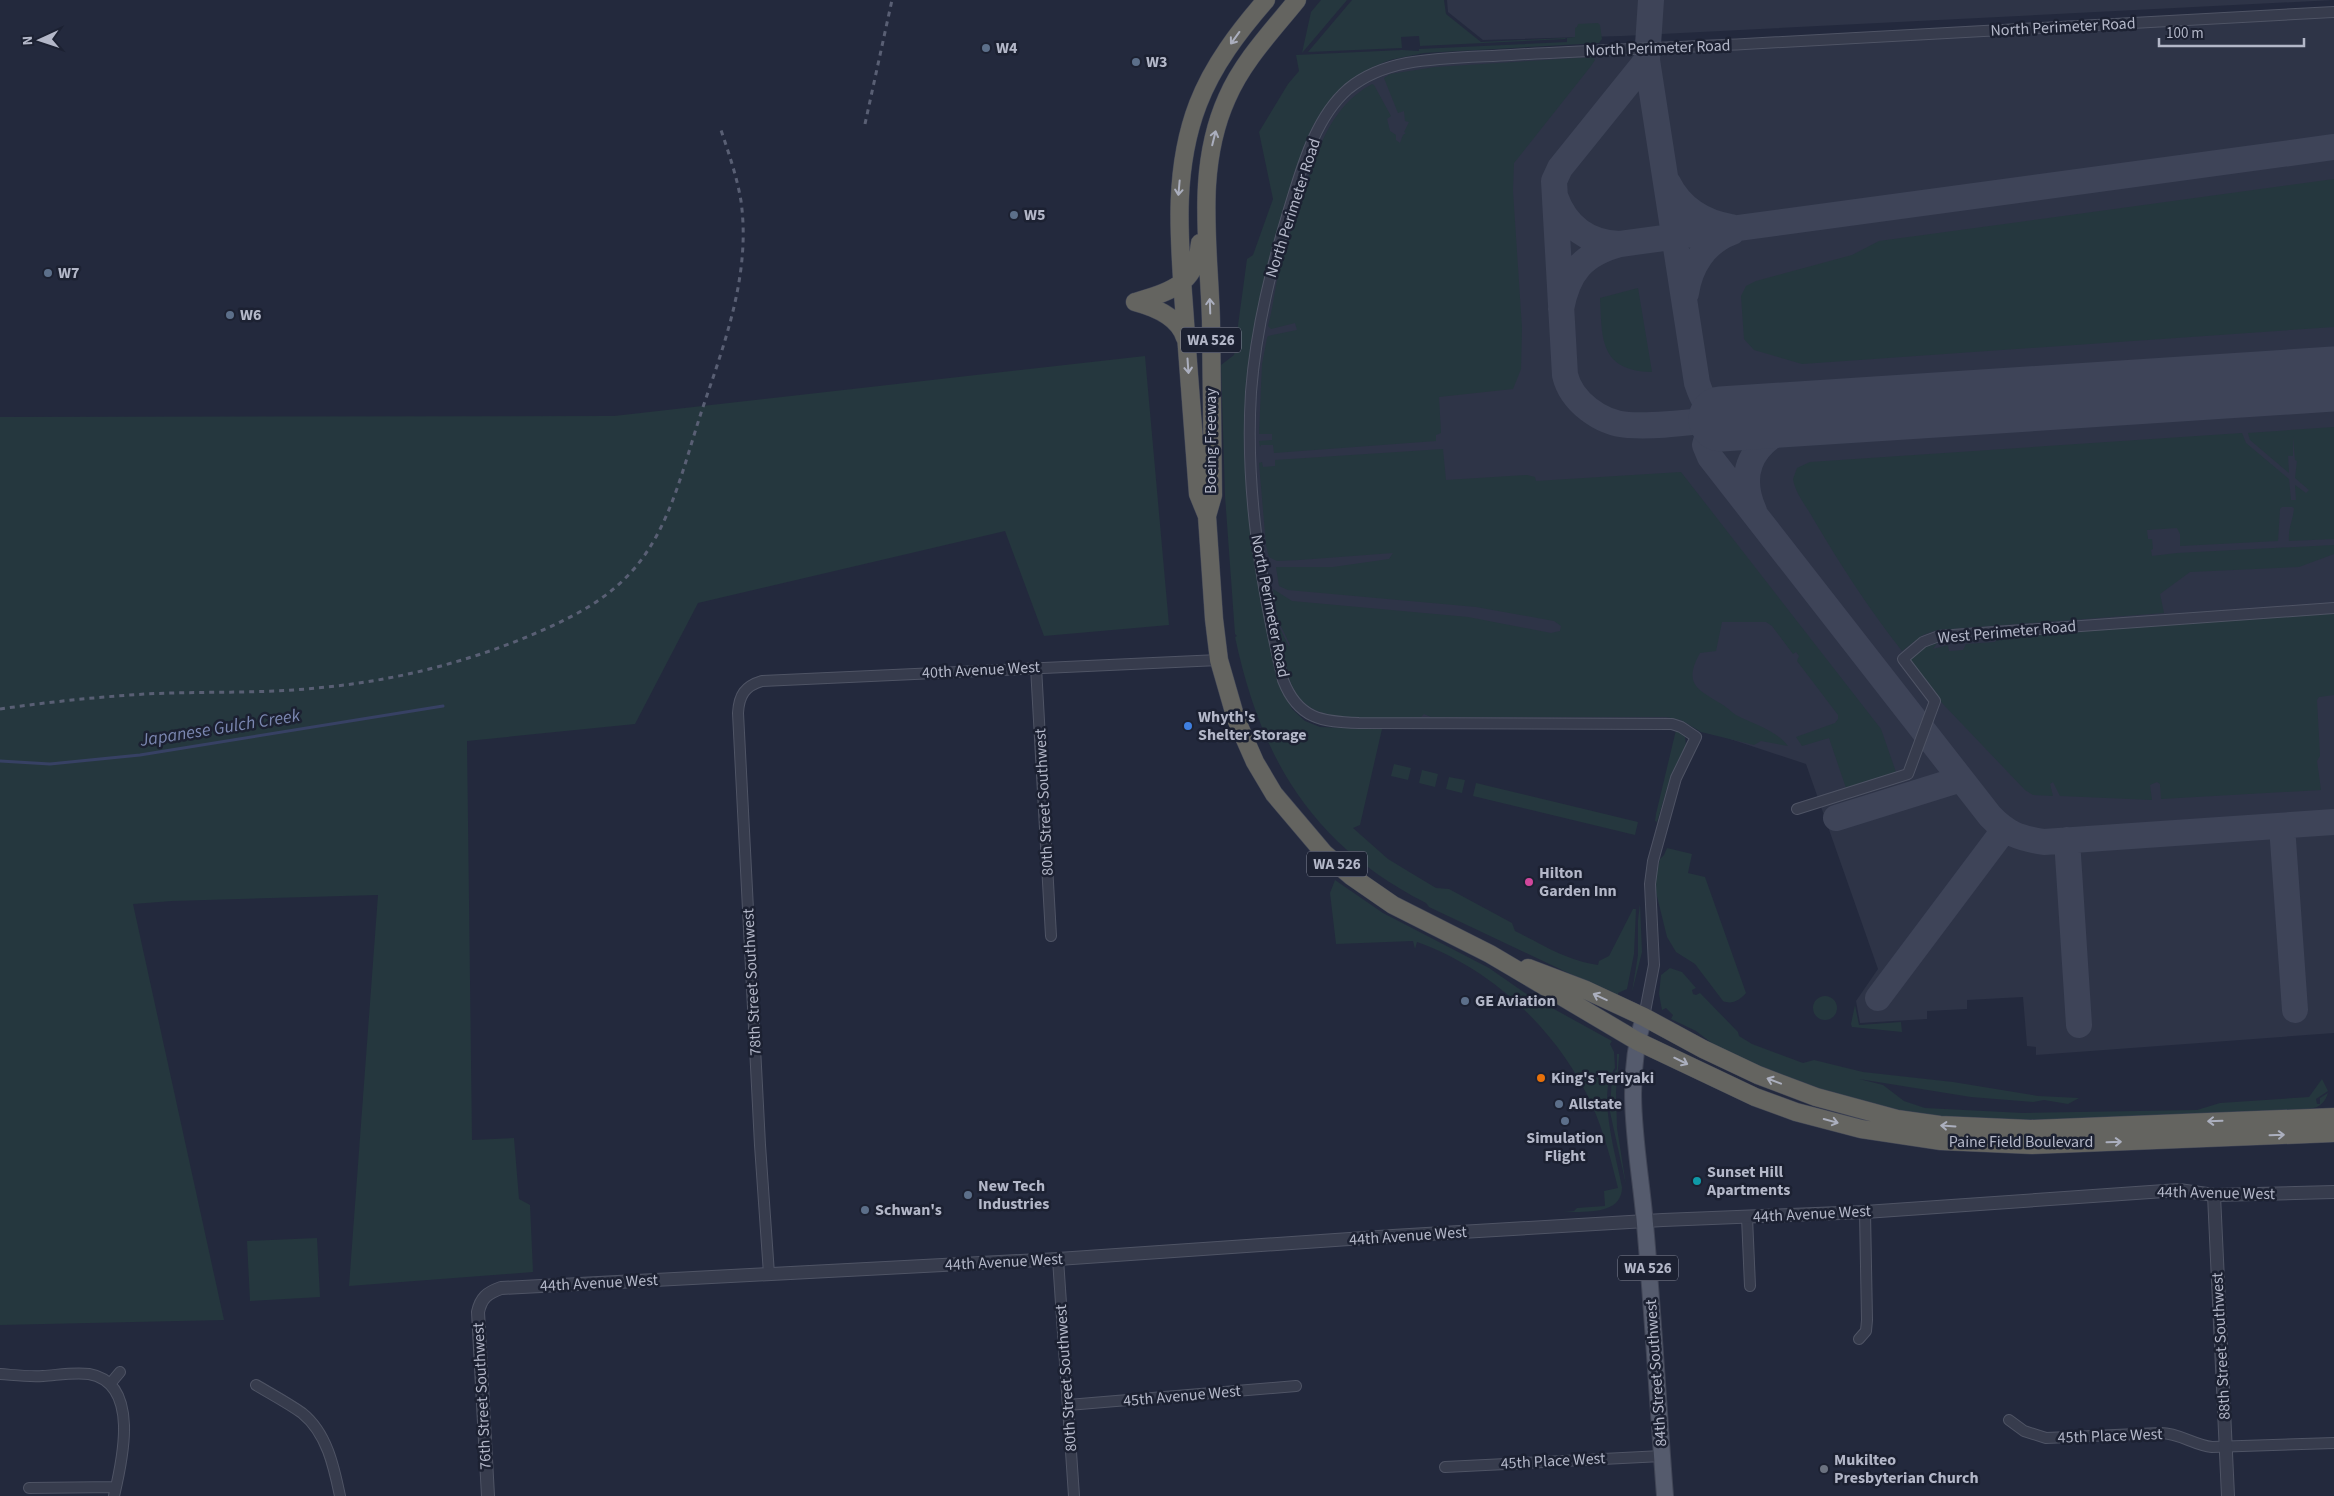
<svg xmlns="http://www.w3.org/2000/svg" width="2334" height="1496" viewBox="0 0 2334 1496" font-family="'Source Sans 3',sans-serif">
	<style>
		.airport { fill: #2e3447 }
		.green { fill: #25373e }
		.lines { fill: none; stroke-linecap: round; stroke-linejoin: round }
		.stream { stroke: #374164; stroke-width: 3 }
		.taxiway { stroke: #3e4458; stroke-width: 26 }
		.runway { stroke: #3e4458; stroke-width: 65 }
		.minor-casing { stroke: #4f5465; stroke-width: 12 }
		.tertiary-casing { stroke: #4f5465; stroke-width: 14 }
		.primary-casing { stroke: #404556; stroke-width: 18 }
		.trunk-casing { stroke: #3f4455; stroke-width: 19 }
		.minor { stroke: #373c4d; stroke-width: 10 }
		.tertiary { stroke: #373c4d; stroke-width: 12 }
		.primary { stroke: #555b6d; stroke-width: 16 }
		.trunk { stroke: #646460; stroke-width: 18 }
		.rail { stroke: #595f74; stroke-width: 3; stroke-dasharray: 5 5; stroke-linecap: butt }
		.oneway { stroke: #abafbe }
		.service-dot { fill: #5c6f8a; stroke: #1c2132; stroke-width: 2 }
		.shop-dot { fill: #3f7fe0; stroke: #1c2132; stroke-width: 2 }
		.hotel-dot { fill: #d1479c; stroke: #1c2132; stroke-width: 2 }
		.food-dot { fill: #e8710a; stroke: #1c2132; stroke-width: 2 }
		.culture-dot { fill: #0f9aa8; stroke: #1c2132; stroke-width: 2 }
		.worship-dot { fill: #6b7280; stroke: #1c2132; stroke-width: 2 }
		.labels { text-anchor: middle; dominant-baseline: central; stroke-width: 5; stroke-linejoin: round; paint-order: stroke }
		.shield { fill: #1c2132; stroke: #868a9b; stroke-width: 1 }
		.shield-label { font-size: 15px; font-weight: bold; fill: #b3b7c8 }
		.street-label { font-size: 16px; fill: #b3b7c8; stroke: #1c2132 }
		.poi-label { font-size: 16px; font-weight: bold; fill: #b3b7c8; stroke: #1c2132; text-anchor: start }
		.water-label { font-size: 18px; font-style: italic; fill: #7b87b1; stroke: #1c2132 }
	</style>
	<rect width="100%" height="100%" fill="#23293d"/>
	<!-- airport -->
	<path class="airport" d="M1447,0h887l-712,36 -139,4 -35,-28z
		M2334,18v1015l-298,22v-8l-9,-1 -4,-49 -56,3v9l-40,2v8l-67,4 -4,-22 22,-32 -72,-205 -139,-46 -273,5 -85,-8 -26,-35 -13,-55 -19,-170 8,-124 35,-138 42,-91 40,-30 45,-7 769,-42z"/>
	<!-- green -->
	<path class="green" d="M1321,0h26l-45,53 9,-41z
		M1352,0h92l2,14 35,28 84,-4 1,1 -146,7 -1,-10 -18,1 1,11 -94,4z
		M1598,23l2,2 2,14 -3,4 -175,10 -34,7 -15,6 -31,19 -13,14 -18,27 -21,58 -21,68 -22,114v145l9,72 22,100 12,26 13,12 15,6 62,2 -22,96 -7,3 35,31 23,14 25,15 13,1 63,34 3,8c30,15 50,29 83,34l1,-4 10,-5 24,-47h3l-2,45 -7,35 -9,4 1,4 -190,-90 -3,-4c-114,-58 -165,-144 -191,-266l2,-1 -2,-2 -10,-138 -4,-131 13,-10 13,-96 6,-4 20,-56 -14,-67 29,-48 11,-13 -3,-16 106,-5 17,1v-2l148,-7v-4l8,-1v-9l2,-1 1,-3z
		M1593,57l2,3 -4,6 -77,97 -1,28 9,137 -1,41 -8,20 -74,8 2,36 -5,2v6l-162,12 -1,-8h-12l-1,2 -1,-6 13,-1v-6h-13l3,-70 5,-26 1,-2 29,-6 -2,-7 -24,6 -3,-3c5,-18 7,-38 11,-56 7,-25 15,-49 23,-73 14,-43 27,-90 70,-113l2,1 17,31 -4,3 3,12 6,4v5l4,3 3,-8 3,-2 -2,-1 5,-10 -4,-1 -1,-10 -6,2 -14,-35 6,-4 45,-7z
		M2334,179v148l-532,37 -48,-14 -10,-11 -3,-43 5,-10 10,-5 96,-26 27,-14z
		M1638,288l14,84c-52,-1 -50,-33 -52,-74z
		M1145,356l24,269 -125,11 -39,-105 -307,72 -63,121 -168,17 5,399 42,-2 5,61 11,6 3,67 -184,14 29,-391 -206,6 -39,3 91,416 -224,5v-908l614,-1z
		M2334,427v112l-45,2c-1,-14 4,-20 5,-33l-2,-1h-10l-2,2 -2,32 -98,5v-12l-3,-6 -30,2 1,9h4l1,10 -2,1 1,6 25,-3 157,-8v9l-35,13 -109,5 -30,22 4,19 -227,17 -14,5 -21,16c-33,-42 -61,-85 -88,-131 -7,-13 -19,-27 -21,-41l4,-11 13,-6 432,-29 4,10 43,36 2,21h5l-1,-15 11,8 3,-3 -14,-12 2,-17 -2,-1 -2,-24v20h-5l1,17 -39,-33 -2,-7z
		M1443,449l3,31 81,-5 8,2 1,4 145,-9 200,257 15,43 -50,16 -17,-50 -27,8 -6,-9 39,-14 3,-4v-4l-41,-54 2,-5 -3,-4 -3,2 -21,-28 -6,-4h-44l-6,29 -16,2c-18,32 -1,37 23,52 5,3 8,7 13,10 17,9 40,15 52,31l-27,-5 -7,4 -53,-13 -20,-12 -15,-3h-235l-7,-3 -3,3c-37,0 -104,12 -126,-25 -11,-20 -13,-48 -18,-70l12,25 1,-2 -12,-25 -5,-31 19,12 176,16 83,16 9,-2 1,-5 -7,-5 -78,-14 -188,-17 -9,-4 -3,-19h57l56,-8 4,-6 -94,7 -22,1 -8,-4 -3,-12 -7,-82 3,-1 1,5 12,-1v-6z
		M2334,613v82l-15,2 -2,3 3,56 -3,5 4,29 -160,9 -1,-15 -3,-2 -7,3 2,15 -92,-4 -7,-14 -3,2 3,12 -20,-1 -8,-5 -83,-87 -31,-40v-5l12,-10 15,-6 -5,7 15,-4 1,6 14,-1 3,-6 29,-2 4,-5z
		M1676,730l9,7 1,8 -15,30 -14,47 -2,-1 1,-7z
		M1394,764l17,4 -3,12 -17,-4z
		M1422,770l16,4 -3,13 -16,-4z
		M1449,777l16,3 -3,13 -16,-4z
		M1476,783l162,39 -3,13 -162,-39z
		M1667,848l25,6 -4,19 17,4 41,116c-6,7 -14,12 -23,8l-28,-37 -19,-12 -9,-15 -13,-53 6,-25 4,-4z
		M1335,880l48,33 106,55 36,25 87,48 -2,3 4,8 1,16c-19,23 2,91 7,119 0,30 -41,24 -63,25l15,-1 3,-3 28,-2 -1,-15 14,-3c-7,-28 -14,-56 -26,-83 -33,-73 -99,-136 -175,-163l-2,7 -2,-8 -77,3 -6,-51z
		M1640,904l2,48 -10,40 6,-37v-35z
		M1670,968l12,4 14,16 -4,2 1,4 3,1 4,-2 38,39 1,4 13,8 51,19 11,-3 49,12 90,10 85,14 41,2 -11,6 -24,-4 -11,2 -62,-5 -112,-18 24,6 21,16 21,7 98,5 174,-3 23,-7 89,-6 13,-18 6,12 -12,8 1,5h3v-6l8,-5c-5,16 -16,16 -31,17l-264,11 -75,-2 -55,-7 -103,-28 -82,-36 -22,-17 -25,-12 2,-4 -7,-7 -4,2 -3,-16 2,-19z
		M1813 1008a12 12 0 1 1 24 0a12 12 0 1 1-24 0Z
		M1855,1005l4,20 42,-3 1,10 -50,-5 -1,-3z
		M1617,1054h2v3l-3,35 1,36 9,57 -16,-73 2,-37 5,-6z
		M317,1238l3,59 -70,4 -3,-60z"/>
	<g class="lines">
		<!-- stream -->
		<path class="stream" d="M0,761l50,3 90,-9 303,-49"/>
		<!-- taxiway -->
		<path class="taxiway" d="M1651,0l-4,60 50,323c6,18 10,24 24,36
			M1647,60l-87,108 -6,13 11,194c6,26 35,48 63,50 30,2 62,-3 93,-6
			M1668,183c12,25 36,40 63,44
			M1555,196c11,31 33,47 65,48
			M1686,293c4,-27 19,-51 46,-61
			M1561,309c7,-37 22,-55 59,-65l714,-97
			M1721,419l-5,7 -7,5 -4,14 5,12 280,359c17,18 29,22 54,26l290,-20
			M1754,511c-24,-54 16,-78 57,-98
			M1836,818l125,-39
			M2282,826l13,184
			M2067,840l12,185
			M1878,998l126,-168"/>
		<!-- runway -->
		<path class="runway" d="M1721,419l613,-40"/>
		<defs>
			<path id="minor" d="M1036,667l15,269
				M1797,809l111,-35 27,-73 -32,-42 20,-17 16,-6 395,-28
				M1644,1017l10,-52 -4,-81 3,-23 23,-83 20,-41 -15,-10 -9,-3 -313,-1c-37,-1 -61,-4 -76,-43 -22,-95 -38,-190 -32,-288 5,-65 21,-127 40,-189 12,-39 25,-86 57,-114 17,-14 38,-22 59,-26 34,-6 70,-6 104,-8 78,-5 156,-7 234,-11 197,-9 393,-21 589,-32
				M1747,1217l3,69
				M1058,1259l16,237
				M769,1274l-9,-129 -22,-432c1,-18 7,-27 24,-32l457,-21
				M1859,1339l7,-8 1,-11 -2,-108
				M0,1374c14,1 28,3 43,2 15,-1 31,-4 46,-2 52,9 33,88 25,122
				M110,1384l10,-12
				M256,1385c15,9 32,18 46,28 25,20 32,54 38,83
				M1068,1405l228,-19
				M2009,1420l15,11 22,7 115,-5c18,0 33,12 51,14l122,-4
				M1445,1467l217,-11
				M29,1488l87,-1"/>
			<path id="tertiary" d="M2214,1195l14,301
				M488,1496l-10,-184c3,-14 9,-19 23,-24l557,-29 335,-23 270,-16 202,-8 314,-22 35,5 120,-3"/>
			<path id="primary" d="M1644,1017c-22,69 -5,137 1,207 8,90 13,181 20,272"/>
			<path id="trunk" d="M1266,0c-27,31 -53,65 -68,104 -27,70 -18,144 -13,217 4,58 9,116 13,173l9,22 7,103 5,41 17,59 19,43 19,32 50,59 27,23 42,29 97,49 147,87 118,56 41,15 65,17 80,12 91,4 302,-12
				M1135,302c36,-11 61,-17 65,-59
				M1135,302c19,5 44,15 50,36
				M1207,516l6,-21c-1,-58 -1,-116 -2,-174 -2,-75 -16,-152 16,-223 16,-37 45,-67 70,-98
				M1528,968l58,22 58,27 59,32 55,26 58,22 81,22 43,6 91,4 303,-12"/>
		</defs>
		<!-- minor casing -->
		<use href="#minor" class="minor-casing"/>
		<!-- tertiary casing -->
		<use href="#tertiary" class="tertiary-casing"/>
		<!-- primary casing -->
		<use href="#primary" class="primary-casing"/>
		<!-- trunk casing -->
		<use href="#trunk" class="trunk-casing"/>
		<!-- minor -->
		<use href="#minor" class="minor"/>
		<!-- tertiary -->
		<use href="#tertiary" class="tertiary"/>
		<!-- primary -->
		<use href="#primary" class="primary"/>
		<!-- trunk -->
		<use href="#trunk" class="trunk"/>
		<!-- rail -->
		<path class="rail" d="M865,124l27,-124
			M0,709c48,-7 97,-12 146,-15 57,-3 113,0 170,-6 72,-6 146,-24 213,-52 38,-16 76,-34 104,-66 38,-43 51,-106 69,-160 23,-68 49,-136 39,-209 -4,-24 -12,-47 -20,-71"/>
	</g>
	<!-- one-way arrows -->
	<defs><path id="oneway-shaft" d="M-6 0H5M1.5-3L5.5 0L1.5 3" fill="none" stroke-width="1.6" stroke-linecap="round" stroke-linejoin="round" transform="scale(1.25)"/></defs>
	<g class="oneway">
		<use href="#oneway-shaft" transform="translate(1235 38) rotate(126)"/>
		<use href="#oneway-shaft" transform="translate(1214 138) rotate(-76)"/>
		<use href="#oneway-shaft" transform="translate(1179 188) rotate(95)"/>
		<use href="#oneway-shaft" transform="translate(1210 306) rotate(-92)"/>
		<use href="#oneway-shaft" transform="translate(1188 366) rotate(86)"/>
		<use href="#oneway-shaft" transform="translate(1600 997) rotate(-155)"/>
		<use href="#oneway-shaft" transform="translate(1681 1061) rotate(26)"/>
		<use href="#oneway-shaft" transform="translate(1774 1081) rotate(-159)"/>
		<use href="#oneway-shaft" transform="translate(1831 1121) rotate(15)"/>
		<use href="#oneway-shaft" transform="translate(2215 1121) rotate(178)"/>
		<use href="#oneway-shaft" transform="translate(1948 1126) rotate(-176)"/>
		<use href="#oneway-shaft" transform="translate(2277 1135) rotate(-2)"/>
		<use href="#oneway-shaft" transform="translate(2114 1142) rotate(-2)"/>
	</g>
	<!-- markers -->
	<g class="service-dot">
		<circle cx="986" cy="48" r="5"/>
		<circle cx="1136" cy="62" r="5"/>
		<circle cx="1014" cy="215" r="5"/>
		<circle cx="48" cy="273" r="5"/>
		<circle cx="230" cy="315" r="5"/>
		<circle cx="1465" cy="1001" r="5"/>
		<circle cx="1559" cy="1104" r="5"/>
		<circle cx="1565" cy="1121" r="5"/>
		<circle cx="968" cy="1195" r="5"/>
		<circle cx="865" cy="1210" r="5"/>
	</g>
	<circle class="shop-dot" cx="1188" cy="726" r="5"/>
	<circle class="hotel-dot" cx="1529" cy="882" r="5"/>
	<circle class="food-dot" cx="1541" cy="1078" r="5"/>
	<circle class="culture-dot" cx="1697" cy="1181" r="5"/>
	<circle class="worship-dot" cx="1824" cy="1469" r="5"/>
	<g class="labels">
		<!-- shield labels -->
		<g class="shield">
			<rect x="1181" y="327.5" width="60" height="25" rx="4"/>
			<rect x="1307" y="851.5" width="60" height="25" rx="4"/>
			<rect x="1618" y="1255.5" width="60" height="25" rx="4"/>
		</g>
		<g class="shield-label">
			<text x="1211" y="340">WA 526</text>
			<text x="1337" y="864">WA 526</text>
			<text x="1648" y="1268">WA 526</text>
		</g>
		<!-- street labels -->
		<g class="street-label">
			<text transform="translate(2063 27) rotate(-3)">North Perimeter Road</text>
			<text transform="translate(1658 48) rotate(-2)">North Perimeter Road</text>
			<text transform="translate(1293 208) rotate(-72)">North Perimeter Road</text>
			<text transform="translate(1211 441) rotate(-90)">Boeing Freeway</text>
			<text transform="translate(1270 606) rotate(79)">North Perimeter Road</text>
			<text transform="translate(2007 632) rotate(-5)">West Perimeter Road</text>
			<text transform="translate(981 670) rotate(-3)">40th Avenue West</text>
			<text transform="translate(1044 802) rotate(-93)">80th Street Southwest</text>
			<text transform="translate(752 982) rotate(-93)">78th Street Southwest</text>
			<text x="2021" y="1142">Paine Field Boulevard</text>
			<text transform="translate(2216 1193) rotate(1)">44th Avenue West</text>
			<text transform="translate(1812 1214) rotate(-3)">44th Avenue West</text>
			<text transform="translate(1408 1236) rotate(-4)">44th Avenue West</text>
			<text transform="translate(1004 1262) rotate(-3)">44th Avenue West</text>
			<text transform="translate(599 1283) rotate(-3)">44th Avenue West</text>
			<text transform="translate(2221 1346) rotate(-93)">88th Street Southwest</text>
			<text transform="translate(1656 1373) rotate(-94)">84th Street Southwest</text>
			<text transform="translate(1066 1378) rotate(-94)">80th Street Southwest</text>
			<text transform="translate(482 1396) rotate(-93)">76th Street Southwest</text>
			<text transform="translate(1182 1396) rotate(-5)">45th Avenue West</text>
			<text transform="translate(2110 1436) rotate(-2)">45th Place West</text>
			<text transform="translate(1553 1461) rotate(-3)">45th Place West</text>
		</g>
		<!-- poi labels -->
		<g class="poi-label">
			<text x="996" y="48">W4</text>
			<text x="1146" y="62">W3</text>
			<text x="1024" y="215">W5</text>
			<text x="58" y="273">W7</text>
			<text x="240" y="315">W6</text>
			<text x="1198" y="717">Whyth's<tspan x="1198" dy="18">Shelter Storage</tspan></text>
			<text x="1539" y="873">Hilton<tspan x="1539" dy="18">Garden Inn</tspan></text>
			<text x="1475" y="1001">GE Aviation</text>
			<text x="1551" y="1078">King's Teriyaki</text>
			<text x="1569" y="1104">Allstate</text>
			<text x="1565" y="1138" text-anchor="middle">Simulation<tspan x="1565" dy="18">Flight</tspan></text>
			<text x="1707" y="1172">Sunset Hill<tspan x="1707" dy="18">Apartments</tspan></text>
			<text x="978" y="1186">New Tech<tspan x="978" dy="18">Industries</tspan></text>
			<text x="875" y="1210">Schwan's</text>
			<text x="1834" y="1460">Mukilteo<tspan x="1834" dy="18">Presbyterian Church</tspan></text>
		</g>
		<!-- water labels -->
		<g class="water-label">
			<text transform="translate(220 728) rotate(-9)">Japanese Gulch Creek</text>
		</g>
	</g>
	<!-- north arrow -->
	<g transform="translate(40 40) rotate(267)" stroke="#1c2132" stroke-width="4" paint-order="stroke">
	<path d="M0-4L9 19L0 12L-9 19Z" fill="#b3b7c8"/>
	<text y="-8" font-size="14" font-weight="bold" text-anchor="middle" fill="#b3b7c8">N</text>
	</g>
	<!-- scale -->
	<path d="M2159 38v8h145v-8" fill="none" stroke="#b3b7c8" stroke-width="2.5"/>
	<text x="2166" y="38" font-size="15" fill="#b3b7c8" stroke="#1c2132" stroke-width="4" paint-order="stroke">100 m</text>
</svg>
